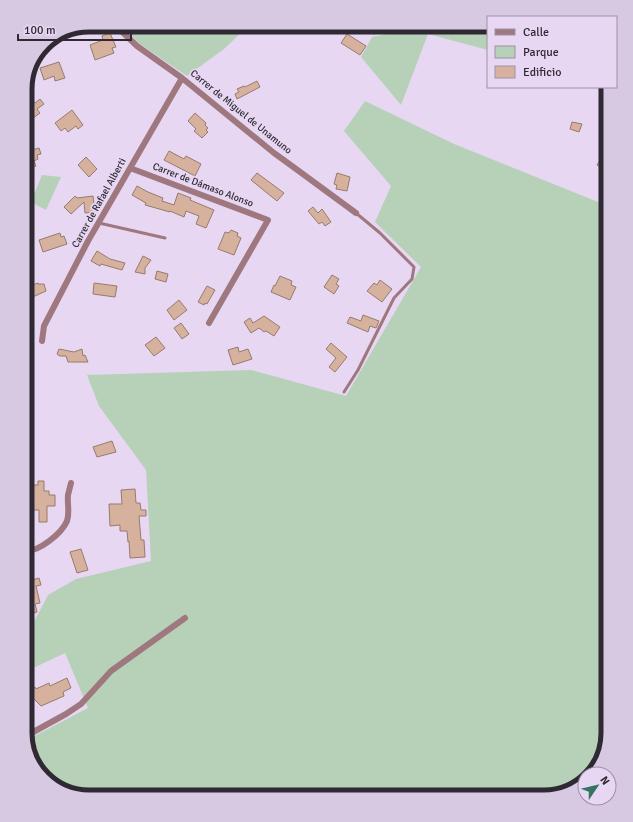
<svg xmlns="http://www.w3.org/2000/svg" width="633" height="822" viewBox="0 0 633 822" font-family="Signika,sans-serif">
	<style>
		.green { fill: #b7d0b8 }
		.building { fill: #d6b29e; stroke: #967b6d }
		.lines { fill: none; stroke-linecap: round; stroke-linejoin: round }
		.lane { stroke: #9f787f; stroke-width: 3 }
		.street { stroke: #9f787f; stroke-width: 6 }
		.labels { text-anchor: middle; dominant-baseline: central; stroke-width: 3.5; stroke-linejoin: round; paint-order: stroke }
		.street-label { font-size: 10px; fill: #2f2933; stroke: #e7d7f2 }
		.rim { fill: none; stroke: #2f2933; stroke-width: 5 }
	</style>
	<rect width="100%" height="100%" fill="#e7d7f2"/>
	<!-- green -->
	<path class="green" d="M121,25h128l-25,24 -37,27 -47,-32z
		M391,25h23l14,9 3,-9h57v25l-60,-16 -27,71 -40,-48 11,-20 20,-4z
		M365,101l89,43 154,62v527l-8,32 -9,9h-6v6l-6,6 -35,11h-459l-28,-8 -21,-21 -9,-28 61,-32 -23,-55 -40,19v-44l7,-2 16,-31 28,-16 75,-18 -5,-91 -47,-64 -12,-31 164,-5 95,26 75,-129 -46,-45 16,-36 -47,-55z
		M42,175l19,2 -15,33 -15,-8z"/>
	<!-- building -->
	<path class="building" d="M371,25h18l1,6 -17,3z
		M110,33l6,14 -4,1 2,5 -19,7 -5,-15 13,-5 -1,-4z
		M347,34l19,12 -6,9 -19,-12z
		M59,62l6,16 -10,3 -1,-5 -10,4 -4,-12z
		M257,81l3,6 -23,12 -2,-5 4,-2 -2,-3 7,-3 1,1z
		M608,97v19l-9,-12z
		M40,99l4,5 -7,5 3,4 -11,8 -4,-5v-11l7,-5 3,3z
		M72,110l11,15 -5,4 -2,-3 -8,6 -3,-4 -4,3 -6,-8z
		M195,113l11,10 -1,2 3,3 -2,2 2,2 -6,6 -8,-7 2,-2 -8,-8z
		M572,122l10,2 -3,8 -9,-3z
		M608,147v11l-6,10 -5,-3z
		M39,148l2,6 -4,1 1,4 -4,2 2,5 -8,3 -3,-8v-9z
		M169,151l15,8 2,-3 15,8 -6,12 -31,-16z
		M86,157l11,12 -8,8 -11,-12z
		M257,173l27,20 -7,8 -26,-21z
		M337,173l13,4 -3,14 -11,-2 1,-4 -3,-1z
		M137,186l11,6 15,6 -1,3 12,4 4,-12 13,5 -1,2 24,10 -8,18 -10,-4 3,-8 -13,-5 -2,6 -14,-6v1l-25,-7 1,-2 -14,-8z
		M75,196l2,2 16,-2 2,16 -10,1 -1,-11 -13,12 -7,-7z
		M313,207l5,6 4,-4 9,13 -6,4 -3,-4 -3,2 -11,-13z
		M231,230l7,3 -1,3 4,2 -7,17 -16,-6 7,-17 4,1z
		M60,233l1,4 3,-1 3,8 -24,8 -4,-12z
		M97,251l13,8 15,4 -3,7 -21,-6 -1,2 -9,-5z
		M143,256l8,4 -6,8v6l-10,-2z
		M157,271l11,3 -2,8 -11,-3z
		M332,275l7,4 -3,5 3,2 -5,8 -10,-7z
		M280,276l12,5 -1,4 5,2 -6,13 -19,-8 3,-7 1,1z
		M380,280l12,9 -10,13 -15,-11 7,-8 3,2z
		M25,283l5,3 8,-3v1h6l2,7 -11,5 -10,2z
		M94,283l23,3 -2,11 -22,-3z
		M207,286l8,4 -8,14 -2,-1 -1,2 -6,-3z
		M179,300l8,10 -13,10 -7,-10z
		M363,315l16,6 -3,7 -6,-2 -2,6 -21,-9 3,-6 11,4z
		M264,316l16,11 -6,9 -8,-5 -2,1 -5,-4 -8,5 -7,-11 6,-4 3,5z
		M181,323l8,11 -7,5 -8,-11z
		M156,337l9,11 -11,8 -9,-11z
		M331,343l16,14 -12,15 -6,-5 7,-9 -10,-9z
		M238,347l1,5 9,-3 4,10 -19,6 -5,-15z
		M59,349l15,3 8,-3 1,7 2,-1 3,7h-20l-2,-6h-6l-3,-2z
		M112,441l4,11 -19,5 -4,-10z
		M38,481h6v10h5v4h6v11h-8v16h-8v-12h-6v-25h5z
		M135,489l1,14h4l1,7h5v6h-7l2,24h3l1,17 -15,1 -1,-17 -1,1 -1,-11h-7v-6l-10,1 -1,-22h13l-1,-14z
		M81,549l7,21 -11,3 -7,-21z
		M39,578l2,7 -5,1 4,17 -5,1 2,8 -12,3v-33z
		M67,678l4,10 -8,4 1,4 -23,10 -7,-7 -2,1 -1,-2 -2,1 -4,-7 10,-5 1,2 13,-6 1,3z"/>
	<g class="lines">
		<!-- lane -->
		<path class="lane" d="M99,223l66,15
			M344,392l14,-22 36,-72 18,-19 2,-12 -34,-34 -24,-20"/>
		<!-- street -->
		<path class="street" d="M115,25l22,21 45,32 92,75 18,13 64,47
			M130,168l138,52 -59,103
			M42,341l2,-15 44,-85 94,-163
			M25,551c14,1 37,-18 42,-30 3,-9 0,-17 1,-26 1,-4 2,-8 3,-12
			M26,736l40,-22 15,-10 30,-33 74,-53"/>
	</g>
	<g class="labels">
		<!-- street labels -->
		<g class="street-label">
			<text transform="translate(241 112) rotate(39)">Carrer de Miguel de Unamuno</text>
			<text transform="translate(203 185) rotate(21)">Carrer de Dámaso Alonso</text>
			<text transform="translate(99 203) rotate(-61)">Carrer de Rafael Alberti</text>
		</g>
	</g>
	<!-- crop -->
	<path d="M0 0H633V822H0ZM89 32H544A57 57 0 0 1 601 89V733A57 57 0 0 1 544 790H89A57 57 0 0 1 32 733V89A57 57 0 0 1 89 32Z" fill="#d8c9e3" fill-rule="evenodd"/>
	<path class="rim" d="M89 32H544A57 57 0 0 1 601 89V733A57 57 0 0 1 544 790H89A57 57 0 0 1 32 733V89A57 57 0 0 1 89 32Z"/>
	<!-- legend -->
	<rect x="487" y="16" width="130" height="72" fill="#e7d7f2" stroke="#9d91a6"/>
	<rect x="495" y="29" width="20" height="6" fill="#9f787f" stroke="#9d91a6"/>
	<text x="523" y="36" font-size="12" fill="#2f2933">Calle</text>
	<rect x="495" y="46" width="20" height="12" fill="#b7d0b8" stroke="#9d91a6"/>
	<text x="523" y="56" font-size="12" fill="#2f2933">Parque</text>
	<rect x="495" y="66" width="20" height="12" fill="#d6b29e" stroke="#9d91a6"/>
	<text x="523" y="76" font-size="12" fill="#2f2933">Edificio</text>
	<!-- north arrow -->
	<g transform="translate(597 786) rotate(55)"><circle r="19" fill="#e7d7f2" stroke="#9d91a6"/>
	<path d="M0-3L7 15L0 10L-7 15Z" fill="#347462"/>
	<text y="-6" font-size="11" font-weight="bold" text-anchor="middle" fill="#2f2933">N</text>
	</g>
	<!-- scale -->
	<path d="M18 34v6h113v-6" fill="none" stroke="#2f2933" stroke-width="2"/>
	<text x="24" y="34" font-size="12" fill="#2f2933" stroke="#e7d7f2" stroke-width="3" paint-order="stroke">100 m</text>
</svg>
